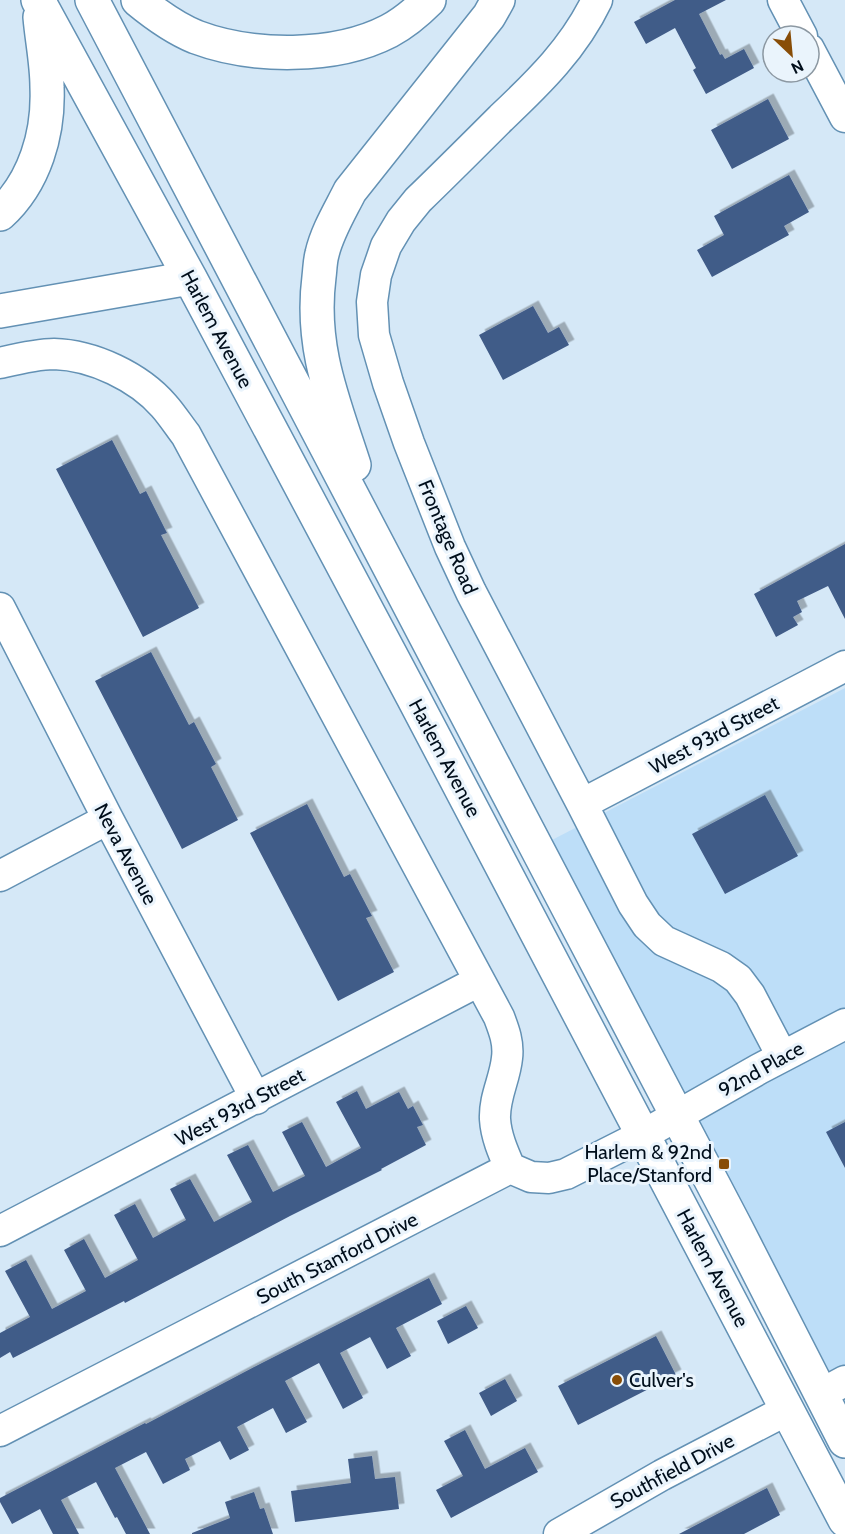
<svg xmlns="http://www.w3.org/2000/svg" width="845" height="1534" viewBox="0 0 845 1534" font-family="Cabin,sans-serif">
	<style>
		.built { fill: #bddef8 }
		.building { fill: #415b88; filter: url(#shadow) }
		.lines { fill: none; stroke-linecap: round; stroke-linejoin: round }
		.minor-casing { stroke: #6391b4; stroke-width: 33 }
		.major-casing { stroke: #6391b4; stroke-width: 36 }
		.minor { stroke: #fff; stroke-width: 30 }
		.major { stroke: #fff; stroke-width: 33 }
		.poi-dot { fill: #884d07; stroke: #eaf4fc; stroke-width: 2 }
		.labels { text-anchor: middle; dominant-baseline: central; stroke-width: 6; stroke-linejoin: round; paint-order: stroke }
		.street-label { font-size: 20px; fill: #000e1b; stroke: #eaf4fc }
		.poi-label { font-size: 20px; fill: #000e1b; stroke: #eaf4fc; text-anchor: end }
	</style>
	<defs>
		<filter id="shadow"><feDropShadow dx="5.5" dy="-5.5" stdDeviation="0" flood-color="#0004"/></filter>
	</defs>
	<rect width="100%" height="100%" fill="#d5e8f7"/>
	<!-- built -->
	<path class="built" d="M845,688v713l-293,-561z"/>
	<!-- building -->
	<path class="building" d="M675,0h51l-27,14 21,41 2,-1 3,5 19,-10 10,19 -48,26 -13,-24 3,-2 -21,-40 -29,16 -12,-22z
		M768,99l21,40 -57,30 -21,-39z
		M789,175l20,37 -25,14 5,9 -77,42 -15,-27 27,-15 -10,-19z
		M533,306l15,27 11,-6 10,18 -66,35 -24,-45z
		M112,440l28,54 6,-3 21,42 -6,2 38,73 -56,29 -87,-168z
		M845,544v75l-17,-33 -31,15 5,11 -9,5 5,8 -22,12 -22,-43z
		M151,652l38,73 5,-3 22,42 -5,3 27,53 -56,29 -87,-168z
		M765,795l33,61 -73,38 -33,-60z
		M307,804l37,73 6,-3 22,42 -6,2 28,54 -56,29 -88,-168z
		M357,1091l9,18 33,-17 9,17 5,-3 10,19 -6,2 9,18 -45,24 1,1 -92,46 -165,87 -1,-2 -111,57 -3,-6 -10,6v-25l30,-16 -25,-46 21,-11 26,49 34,-18 -22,-41 20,-11 21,39 33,-18 -24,-45 21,-11 18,34 33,-18 -16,-31 20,-10 24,43 38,-20 -25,-47 21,-10 25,47 32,-16 -23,-44 20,-10 24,45 35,-19 -25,-46z
		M845,1122v46l-19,-36z
		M429,1278l13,26 -46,24 15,28 -24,13 -17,-32 -30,16 23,45 -20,11 -24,-46 -34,18 22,41 -21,11 -13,-25 -36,19 12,23 -19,10 -10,-19 -35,18 5,11 -27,14 -17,-32 -31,16 35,66h-24l-9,-17 -2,1 -19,-36 -35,18 18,34h-26l-13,-25 -28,15 -12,-22v-4l145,-75 1,1 114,-60z
		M466,1306l12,22 -30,16 -11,-23z
		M656,1336l20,39 -98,50 -20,-39z
		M505,1379l12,22 -26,15 -12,-23z
		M465,1430l20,39 40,-21 13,24 -87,46 -15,-28 27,-14 -19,-35z
		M372,1456l3,23 20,-2 4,32 -104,13 -4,-31 60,-8 -3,-24z
		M767,1488l13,27 -36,19h-65z
		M254,1492l6,17 4,-1 9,26h-81v-1l38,-15 -5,-16z"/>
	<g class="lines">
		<defs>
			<path id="minor" d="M597,0c-23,48 -58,82 -96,118 -27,27 -55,55 -83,82l-17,21 -15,25 -10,29 -4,27 2,33 14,48 21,60 41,104 21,45 111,212 51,100 14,21 17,16 57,26 17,12 12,16 32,61
				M783,0l19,36
				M809,49l36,68
				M0,363c17,-4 37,-9 54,-9 39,1 85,23 110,52 8,9 15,20 22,29l313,582c5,13 10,26 8,41 -2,21 -13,39 -12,61 1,17 8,33 15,49
				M0,608l108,211 148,280
				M582,804l263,-138
				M0,876l108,-57
				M0,1231l479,-250
				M821,1394l24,-13
				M0,1431l510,-263 21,9 18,1 17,-4 77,-39 116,-66 86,-45
				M559,1534l103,-59 125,-65"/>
			<path id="major" d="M38,0l152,278 223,419 432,823
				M92,0l642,1224 111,217
				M138,0c17,14 36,28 58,37 56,21 139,22 193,-6 15,-8 28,-19 40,-31
				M0,214c35,-32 49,-81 47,-127 0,-23 -5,-47 -7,-70
				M0,311l190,-33
				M354,465c-21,-65 -44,-118 -35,-188 1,-8 1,-16 3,-23 5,-22 18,-43 28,-63l139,-175 9,-16"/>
		</defs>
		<!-- minor casing -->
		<use href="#minor" class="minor-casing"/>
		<!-- major casing -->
		<use href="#major" class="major-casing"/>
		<!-- minor -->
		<use href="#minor" class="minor"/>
		<!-- major -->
		<use href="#major" class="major"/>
	</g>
	<!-- markers -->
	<g class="poi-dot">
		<rect x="718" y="1158" width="12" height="12" rx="3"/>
		<circle cx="617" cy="1380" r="6"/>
	</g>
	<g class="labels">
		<!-- street labels -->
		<g class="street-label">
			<text transform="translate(217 329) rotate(62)">Harlem Avenue</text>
			<text transform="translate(448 537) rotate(67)">Frontage Road</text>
			<text transform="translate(714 735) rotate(-28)">West 93rd Street</text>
			<text transform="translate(445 758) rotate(62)">Harlem Avenue</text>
			<text transform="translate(126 854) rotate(62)">Neva Avenue</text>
			<text transform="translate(761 1069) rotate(-29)">92nd Place</text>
			<text transform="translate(240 1107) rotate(-28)">West 93rd Street</text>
			<text transform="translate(337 1258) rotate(-27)">South Stanford Drive</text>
			<text transform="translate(713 1268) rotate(62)">Harlem Avenue</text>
			<text transform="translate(672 1471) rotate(-28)">Southfield Drive</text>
		</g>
		<!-- poi labels -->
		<g class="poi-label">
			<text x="712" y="1152">Harlem &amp; 92nd<tspan x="712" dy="23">Place/Stanford</tspan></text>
			<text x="629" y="1380" text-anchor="start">Culver's</text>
		</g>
	</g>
	<!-- north arrow -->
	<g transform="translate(791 54) rotate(154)"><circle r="28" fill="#eaf4fc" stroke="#8c98a2" stroke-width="1.5"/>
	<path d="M0-4.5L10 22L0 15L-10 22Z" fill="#884d07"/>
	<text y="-9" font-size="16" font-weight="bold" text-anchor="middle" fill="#000e1b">N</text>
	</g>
</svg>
